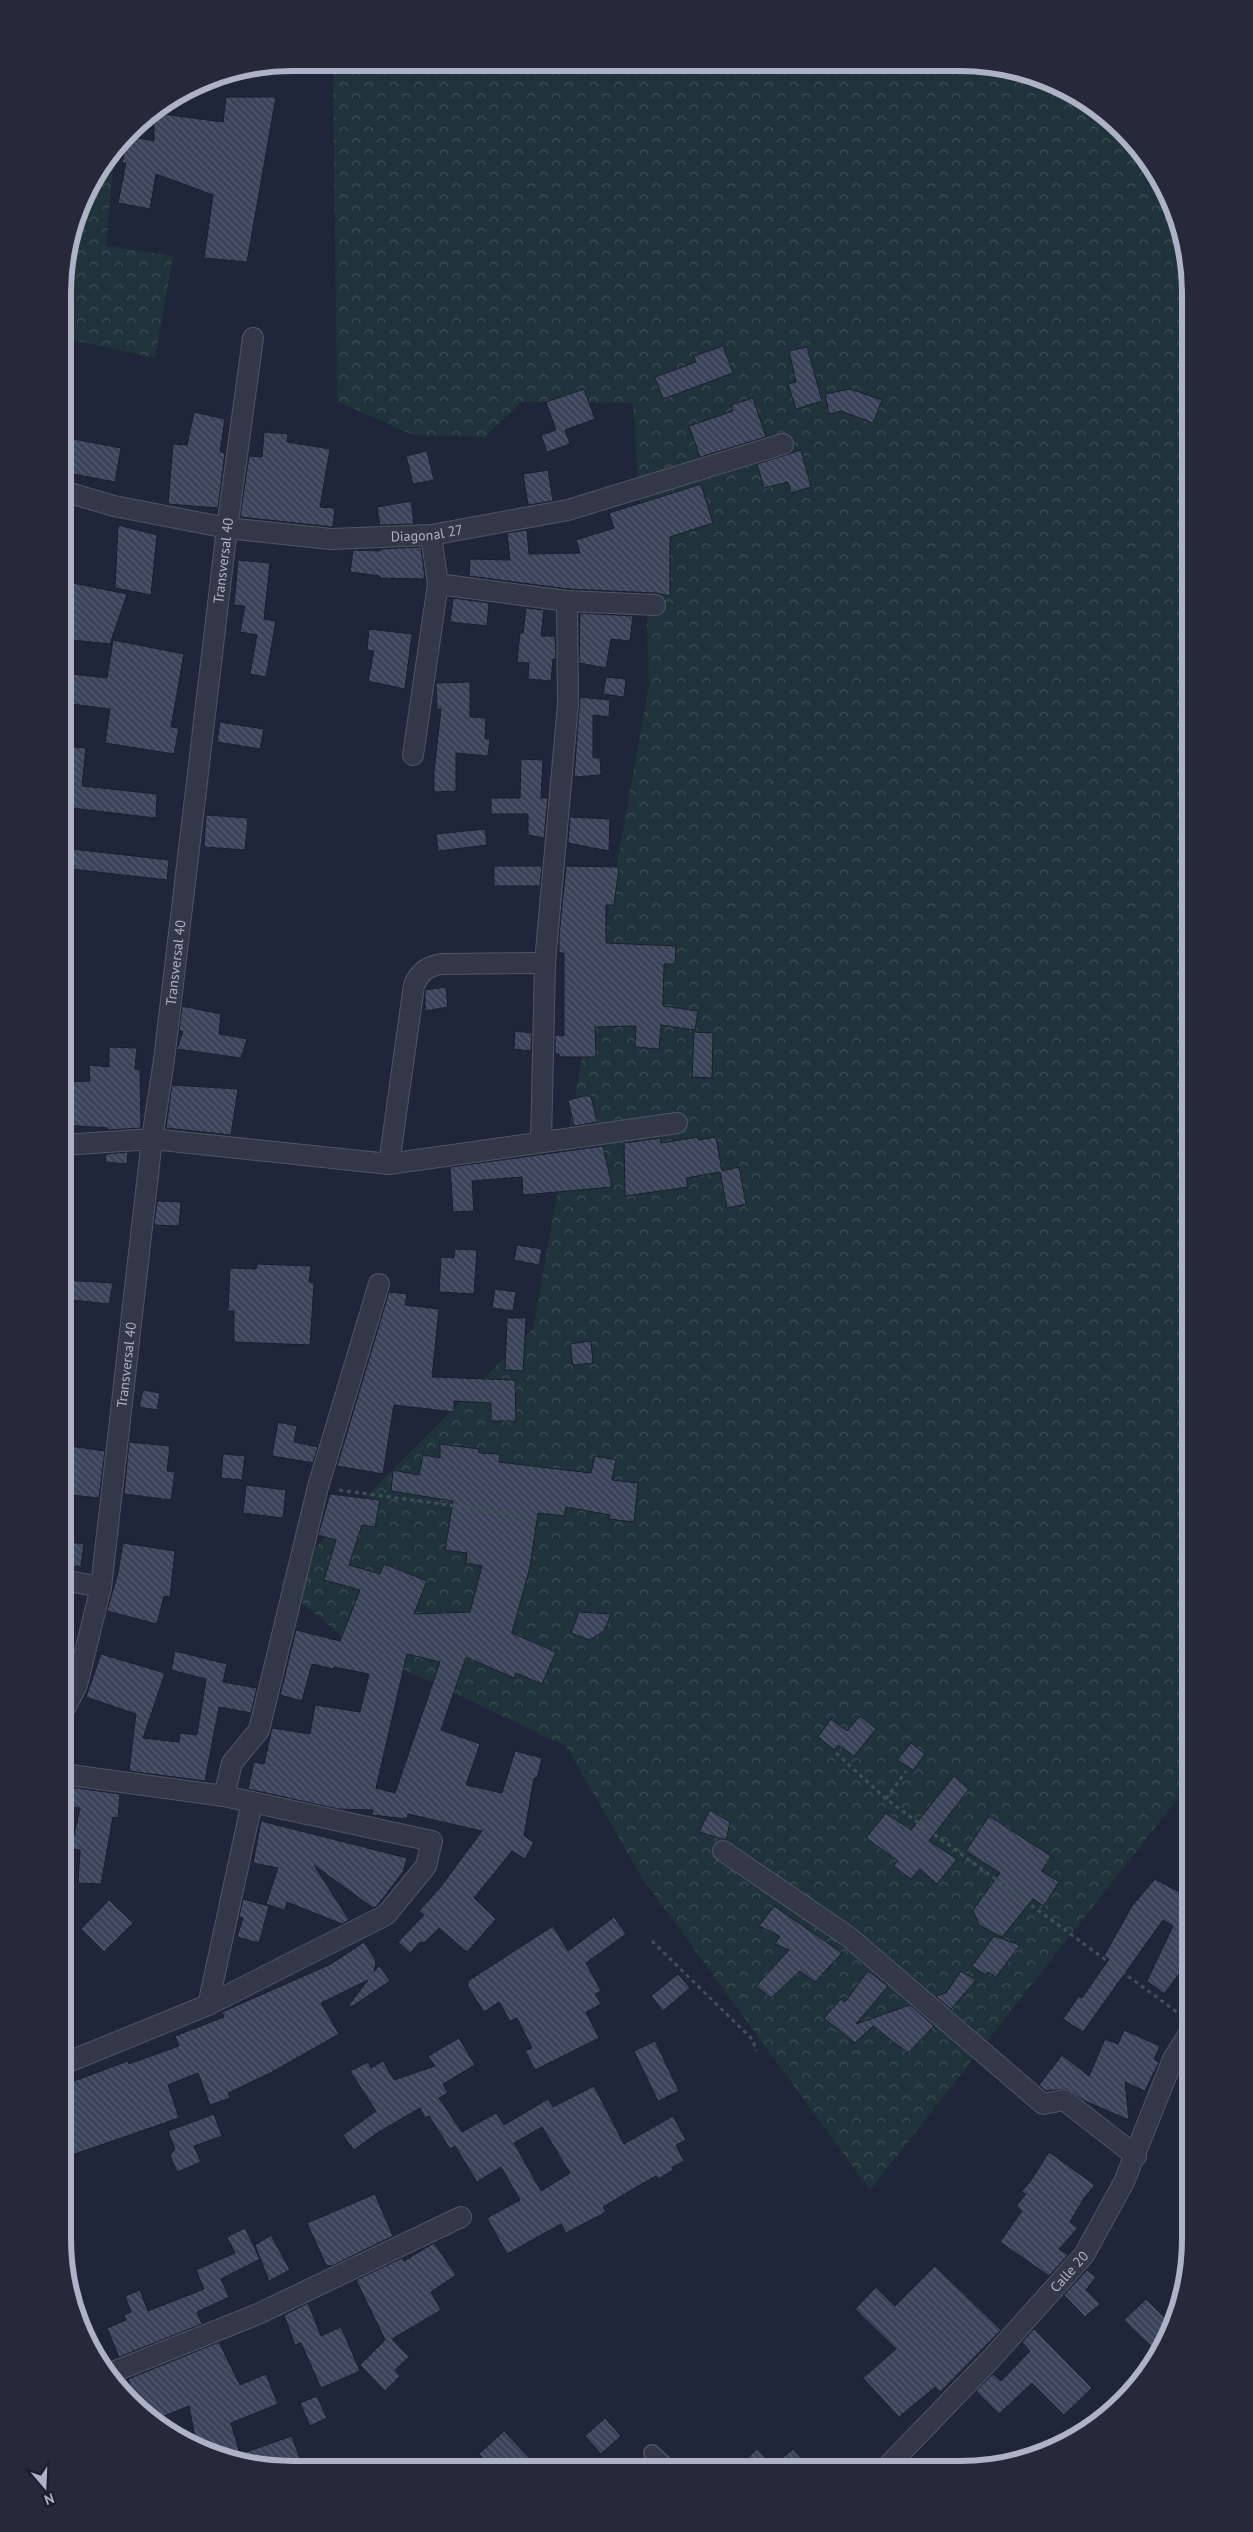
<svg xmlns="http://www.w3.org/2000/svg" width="1253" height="2532" viewBox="0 0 1253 2532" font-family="'PT Sans',sans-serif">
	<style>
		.forest { fill: url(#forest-crowns) }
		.building { fill: url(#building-back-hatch); stroke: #1a1f30; fill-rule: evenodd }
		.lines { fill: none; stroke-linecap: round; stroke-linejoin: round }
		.pedestrian-casing { stroke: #505567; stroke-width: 18 }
		.minor-casing { stroke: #505567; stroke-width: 22 }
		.path { stroke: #3f5057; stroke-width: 3; stroke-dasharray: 4 4; stroke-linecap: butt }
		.pedestrian { stroke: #333849; stroke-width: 15 }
		.minor { stroke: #333849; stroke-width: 20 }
		.labels { text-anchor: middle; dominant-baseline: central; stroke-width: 5; stroke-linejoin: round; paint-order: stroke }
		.street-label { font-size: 14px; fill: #adb2c6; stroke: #191d2e }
		.rim { fill: none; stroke: #adb2c6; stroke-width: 6 }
	</style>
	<defs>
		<pattern id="forest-crowns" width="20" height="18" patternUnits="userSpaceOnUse" patternTransform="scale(1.25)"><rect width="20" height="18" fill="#21333a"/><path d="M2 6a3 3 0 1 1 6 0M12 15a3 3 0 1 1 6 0" fill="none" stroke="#3f4e55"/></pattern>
		<pattern id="building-back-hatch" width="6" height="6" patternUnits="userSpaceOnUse" patternTransform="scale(1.25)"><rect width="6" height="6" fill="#3b4359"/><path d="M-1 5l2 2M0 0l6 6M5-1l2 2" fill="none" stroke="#555c6f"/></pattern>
	</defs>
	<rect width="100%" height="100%" fill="#1f2639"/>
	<!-- forest -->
	<path class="forest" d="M333,63l671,4 57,19 51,34 39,45 27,54 12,74v1490l-320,407 -229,-314 -75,-130 -212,-100 -75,-62 254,-255 116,-643 -3,-96 -13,-187 -112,-1 -36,35 -72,-2 -76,-34z
		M114,155l-8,91 67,10 -18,102 -92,-20v-60l23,-86z"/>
	<!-- building -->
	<path class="building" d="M226,97h50l-29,165 -43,-4 9,-63 -57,-21 -6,35 -32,-6 8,-40h-4l6,-27 26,5v-28l69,9z
		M723,346l10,27 -70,26 -8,-22 41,-15 -2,-6z
		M807,347l15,54 -26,8 -8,-25 8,-2 -7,-31z
		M584,389l11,30 -30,11 5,14 -23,8 -6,-17 15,-5 -10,-28z
		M850,389l32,11 -9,23 -32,-12 -12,3 -4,-20z
		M753,398l13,39 -66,20 -11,-31 44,-15 -2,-6z
		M194,412l31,7 -5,33 5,1 -7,55 -50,-4 5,-60 14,1z
		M264,432l24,2 -1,8 43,7 -10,58 15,1 -2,19 -93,-10 9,-61 13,1z
		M63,437l58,11 -6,34 -52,-10z
		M801,450l10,37 -20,6 -3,-11 -24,6 -7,-24z
		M427,451l7,29 -21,4 -7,-28z
		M548,470l5,31 -25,4 -5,-31z
		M701,484l12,39 -43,14v59l-14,-3 -88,-4 -99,-13 1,-17 40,1 -3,-27 20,-3 2,24 51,-1 -4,-13 38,-12 -5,-15z
		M411,501l3,23 -34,1 -3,-18z
		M118,525l39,10 -6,60 -36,-7z
		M421,547l4,32 -45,-1v-2l-30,-4 3,-22 27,1v-2z
		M238,560l32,3 -6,56 12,2 -10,56 -16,-3 7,-39 -17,-3 5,-26 -11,-1z
		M63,581l64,13 -17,50 -47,-5z
		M453,598l36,5 -2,23 -37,-4z
		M526,608l18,2 -3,26h14l1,23h-3l-2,22 -23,-2 1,-16 -12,-1 3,-29h3z
		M580,613l53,3 -3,25 -19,-2 -5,29 -27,-5z
		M369,629l43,5 -7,55 -37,-8 6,-30 -7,-1z
		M113,640l71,14 -13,73 8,1 -5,26 -69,-11 5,-34 -47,-6v-30l44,5z
		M606,677l20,2 -2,18 -21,-3z
		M470,682v35l16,1 -1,21h5l-2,17 -32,-3v38l-22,1v-20l7,-63h-4l-1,-26z
		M580,697l30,3 -1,17 -16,-2v43h7l1,17 -27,2z
		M220,722l44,7 -4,20 -43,-7z
		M63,746l23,2 -4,38 75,8 -1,24 -93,-11z
		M521,759l22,1 -2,38h7l-4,40 -16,-3v-21h-37v-16h29z
		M206,815l42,3 -3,32 -41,-3z
		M570,817l40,2 -1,32 -41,-8z
		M485,829l2,16 -49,6 -2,-17z
		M63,848l106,12 -2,20 -104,-12z
		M494,866h48l-2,20h-46z
		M566,866l53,1 -5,38h-8v38l70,3 -1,18h-11l-1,42 35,5 -3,19 -34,-5 -2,24 -24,-2 1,-21 -41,1 1,30h-36l-1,-3 -4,-1v-18l9,1v-83h-5v-17z
		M446,987l2,20 -23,4v-21z
		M182,1006l39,8 -2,20 28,5 -6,19 -64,-9 6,-18h-4z
		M515,1031l17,2 -1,18 -17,-2z
		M694,1032l19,1 -1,45 -20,-1z
		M109,1047l28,1 -2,21 5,1 1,58 -34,2 1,-2 -45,-3v-43l27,-1 -1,-16 20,2z
		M172,1085l66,4 -7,46 -65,-7z
		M584,1096h7l6,26 -23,4 -6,-26z
		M698,1137v3l18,-3 6,34 17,-4 7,37 -19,4 -7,-36 -34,6 2,9 -63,9 -1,-53 36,-5 1,5z
		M603,1146l9,41 -89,8 -1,-18 -50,4 2,30 -21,1 -3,-45z
		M128,1152l-1,12 -22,-2 1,-8z
		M157,1201l24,1 -2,24 -25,-1z
		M517,1245l25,4 -3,16 -25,-5z
		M455,1249l22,1 -3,44 -35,-2 2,-35 13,1z
		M257,1264l54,2 -2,16 5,1 -4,62 -76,-3v-31h-6l2,-43 26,1z
		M63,1280l50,3 -4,21 -46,-5z
		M495,1289l21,3 -3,19 -21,-3z
		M389,1292l18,2 -2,11 34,4 -7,68 83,3 1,41h-25v-18l-37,-2v11l-60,-7 -11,69 -46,-8z
		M507,1318h19l-3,53 -18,-1z
		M591,1341l2,22 -20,2 -3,-21z
		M143,1390l17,3 -3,17 -18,-3z
		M278,1422l19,4 -3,16 24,5 -5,16 -41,-7z
		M129,1442l41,4 -3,25 8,1 -4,28 -47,-6z
		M440,1444l39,5v4l21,1 -1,8 92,11 4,-17 21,4 -4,20 26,3 -4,39 -25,-3 1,-4 -44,-8 -2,9 -26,-3 -8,54 -18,66 44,19 -14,32 -26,-11 -2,5 -48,-21 -25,73 39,14 -14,41 36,8 13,-42 27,7 -5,20h-3l-10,58 10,6 -9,17 -13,-8 -38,47 22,21 -29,33 -28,-24 -15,15 -4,-1 -10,11 -12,-11 26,-27 -5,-4 20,-22 43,-58 -74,-17 -1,5 -35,-4 1,-5 -35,-1 -90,-20 6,-27 10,2 8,-36 38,6 5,-29 45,7 9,-38 -35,-7 -1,2 -21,-5 -10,37 -22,-6 16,-65 44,11 20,-51 -36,-10 12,-40 -18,-5 12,-41 50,6 -5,27 -13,-2 -13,40 31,9 4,-10 43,17 -13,33 56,-2 12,-46 -16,-3 1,-10 -22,-3 8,-49 -62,-10 2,-21 26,5 4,-20 17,3zM407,1654l33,8 -45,131 -19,-5z
		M63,1445l42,6 -6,47 -36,-4z
		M223,1454l22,2 -3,24 -21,-2z
		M246,1485l40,5 -3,28 -40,-5z
		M63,1541l21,3 -3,22 -18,1z
		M123,1543l52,8 -5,46 -6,-1 -7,28 -50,-13 11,-38z
		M579,1612l32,2 -7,17 -14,9 -19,-7z
		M175,1651l52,13 -4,18 34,6 -6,25 -32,-6 -14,74 -76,-10 7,-57 -50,-17 15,-43 64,19 -22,65 36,4 1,-9 17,2 9,-56 -35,-9z
		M860,1716l16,13 -22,27 -16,-11 -3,5 -17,-13 13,-18 16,12z
		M911,1743l14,11 -12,16 -16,-10z
		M954,1776l15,13 -40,52 28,18 -20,25 -17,-15 -9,10 -18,-13 5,-5 -32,-23 20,-25 25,17z
		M63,1786l57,8 -2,24 -5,-1 -12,67 -23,-1 2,-33 -9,-1 9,-41 -17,-1z
		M710,1810l20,12 -4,18 -27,-8z
		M989,1816l62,40 -9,15 17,11 -15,24 -11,-7 -31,38 -23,-12 -6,-15 27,-37 -34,-22z
		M261,1821l146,37 -4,14 -26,34 -4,2 -59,-43 35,55 -7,4 -55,-22 -2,8 -19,-6 12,-36 -25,-5z
		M1155,1879l32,17 3,-6v91l-11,-7 -15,20 -17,-13 26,-55 -10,-6 -80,112 -20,-13 16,-23 3,2 27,-39 -5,-3 28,-50z
		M243,1899l26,7 -10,37 -22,-6 6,-19 -4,-1z
		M109,1900l24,23 -29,29 -23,-23z
		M774,1906l68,47 -27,29 -15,-11 -29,27 -15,-12 33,-36 -14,-6 5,-8 -21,-10z
		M614,1917l12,17 -40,29 15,28 -6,3 6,10 -15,8 13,26 -64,32 -10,-19 7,-3 -15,-30 -7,3 -11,-19 -15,10 -16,-25v-6l85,-55 15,25z
		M994,1936l26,9 -24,32 -8,-5 -2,3 -14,-9z
		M364,1942l12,19 -2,11 5,-7 11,16 -39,26 -2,-2 19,-25 -47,23 18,31 -67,38 -44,21 2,5 -20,7 -12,-32 -30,12 11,33 -116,40v-73l65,-24 1,3 50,-18 -4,-10 49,-19 -2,-5 109,-48z
		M868,1971l20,15 -32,38 54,-19 24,21 -26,27 -35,-27 -18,17 -31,-25 17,-19 4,3z
		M961,1971l15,9 -25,29 -15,-13 10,-3z
		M678,1974l12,14 -27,23 -12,-15z
		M1124,2030l36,16 -6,13 5,3 -14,29 -20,-9 4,38 -46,-20 -16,-11 -21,2 -7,-6 23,-30 27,21 16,-37 13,5z
		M459,2038l16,27 -32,19 5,9 -9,5 23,34 34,-19 8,12 44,-26 5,8 41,-21 30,58 49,-28 13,24 -10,5 8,16 -12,6 1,3 -15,9 -2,-3 -18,10 -35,21 3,5 -40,21 -5,-9 -54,30 -20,-36 33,-18 -19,-33 -24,15 -22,-36 -5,3 -21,-33 -4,2 -5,-10 -43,25 -23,17 -11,-15 33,-24 -26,-40 18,-9 3,6 12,-7 11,19 41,-14 -7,-10zM542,2127l28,46 -29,18 -27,-48z
		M655,2041l24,50 -21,10 -24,-50z
		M214,2114l8,22 -28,10 7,16 -24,10 -7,-17 5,-6 -7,-18z
		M1049,2152l46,33 -11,13 -14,24 8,6 -19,21 9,6 -19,21 -49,-34 22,-31 -6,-5 10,-12 -5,-2 9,-10z
		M375,2194l18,42 -61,30 -6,-1 -19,-42z
		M245,2228l15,31 -39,20 8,18 -32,15 5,12 -83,33 -12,-29 19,-8 -2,-5 7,-3 -6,-16 15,-6 8,21 56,-22 -8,-19 39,-17 -8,-16z
		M271,2235l19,35 -21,11 -14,-36z
		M434,2243l22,32 -25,17 10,18 -49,29 17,18 -14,13 5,6 -15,15 -25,-26 25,-25 -29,-60 46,-22 2,3z
		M935,2266l66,64 -61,62 -5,-5 -36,30 -36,-39 33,-29 -41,-40 21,-22 19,19z
		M1087,2270l9,7 -10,13 14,14 -15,13 -21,-22z
		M1146,2299l26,26 -15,27 -33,-32z
		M308,2303l13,33 20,-9 19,44 -39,17 -20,-45 -6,2 -11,-30z
		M1034,2329l58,59 -28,27 -32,-32 -33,31 -23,-23 17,-17 8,7 29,-30 -8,-9z
		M219,2342l21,43 26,-11 12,30 -47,19 9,31 52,-18 8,23 -23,9 -14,-1 -66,-19 -8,-42 -27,11 -2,-4 -12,3 -17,-16 -5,-16 4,-1 -2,-4z
		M317,2396l10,22 -17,8 -10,-23z
		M605,2418l16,18 -20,18 -16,-18z
		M504,2431l35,37h-46l-14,-14z
		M757,2449l16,17 20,-17 17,20h-74z"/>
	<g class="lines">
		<defs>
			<path id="pedestrian" d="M652,2453l17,16"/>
			<g id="minor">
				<path id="s1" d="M63,491l51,15 113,22 104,11 100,-4 137,-25 215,-66"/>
				<path d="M438,584l129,17 88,4"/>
				<path d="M413,755l25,-171 -7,-49"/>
				<path d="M541,1142l4,-179 23,-259 -1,-103"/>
				<path d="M63,1145l89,-6 237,25 288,-41"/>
				<path d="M389,1164l25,-179c6,-13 12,-18 27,-21l104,-1"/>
				<path d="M63,1580l38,7"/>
				<path id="s2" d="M63,1712l14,-27 24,-98 51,-448 12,-79 63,-532 26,-190"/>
				<path d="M224,1796l8,-33 27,-33 59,-243 61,-203"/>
				<path d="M723,1851l126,86 194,167 21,-4 72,56"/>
				<path d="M208,2005l44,-203"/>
				<path d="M63,2064l145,-59 178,-90 40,-49 6,-25 -208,-45 -161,-22"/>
				<path d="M108,2374l150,-60 203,-97"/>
				<path id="s3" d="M885,2469l106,-110 93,-104 40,-73 49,-123 17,-27"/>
			</g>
		</defs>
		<!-- pedestrian casing -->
		<use href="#pedestrian" class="pedestrian-casing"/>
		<!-- minor casing -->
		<use href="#minor" class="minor-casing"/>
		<!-- path -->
		<path class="path" d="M339,1490l182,25
			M836,1753l50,46 295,216
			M886,1799l20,-28
			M652,1941l101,99 3,11"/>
		<!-- pedestrian -->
		<use href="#pedestrian" class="pedestrian"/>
		<!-- minor -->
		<use href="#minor" class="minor"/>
	</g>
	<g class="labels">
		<!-- street labels -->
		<g class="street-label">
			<text stroke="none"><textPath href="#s1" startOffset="369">Diagonal 27</textPath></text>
			<text stroke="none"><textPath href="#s2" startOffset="1165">Transversal 40</textPath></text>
			<text stroke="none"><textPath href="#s2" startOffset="760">Transversal 40</textPath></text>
			<text stroke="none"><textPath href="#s2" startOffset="355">Transversal 40</textPath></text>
			<text stroke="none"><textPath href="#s3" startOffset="270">Calle 20</textPath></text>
		</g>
	</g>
	<!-- crop -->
	<path d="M0 0H1253V2532H0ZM293 71H960A222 222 0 0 1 1182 293V2239A222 222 0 0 1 960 2461H293A222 222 0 0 1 71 2239V293A222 222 0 0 1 293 71Z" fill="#25293a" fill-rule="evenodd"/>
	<path class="rim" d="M293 71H960A222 222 0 0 1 1182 293V2239A222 222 0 0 1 960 2461H293A222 222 0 0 1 71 2239V293A222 222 0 0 1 293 71Z"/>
	<!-- north arrow -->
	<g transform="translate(45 2487) rotate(161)" stroke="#191d2e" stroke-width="4" paint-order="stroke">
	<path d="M0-4L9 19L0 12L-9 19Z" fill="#adb2c6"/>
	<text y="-8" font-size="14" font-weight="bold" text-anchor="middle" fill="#adb2c6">N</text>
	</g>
</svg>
